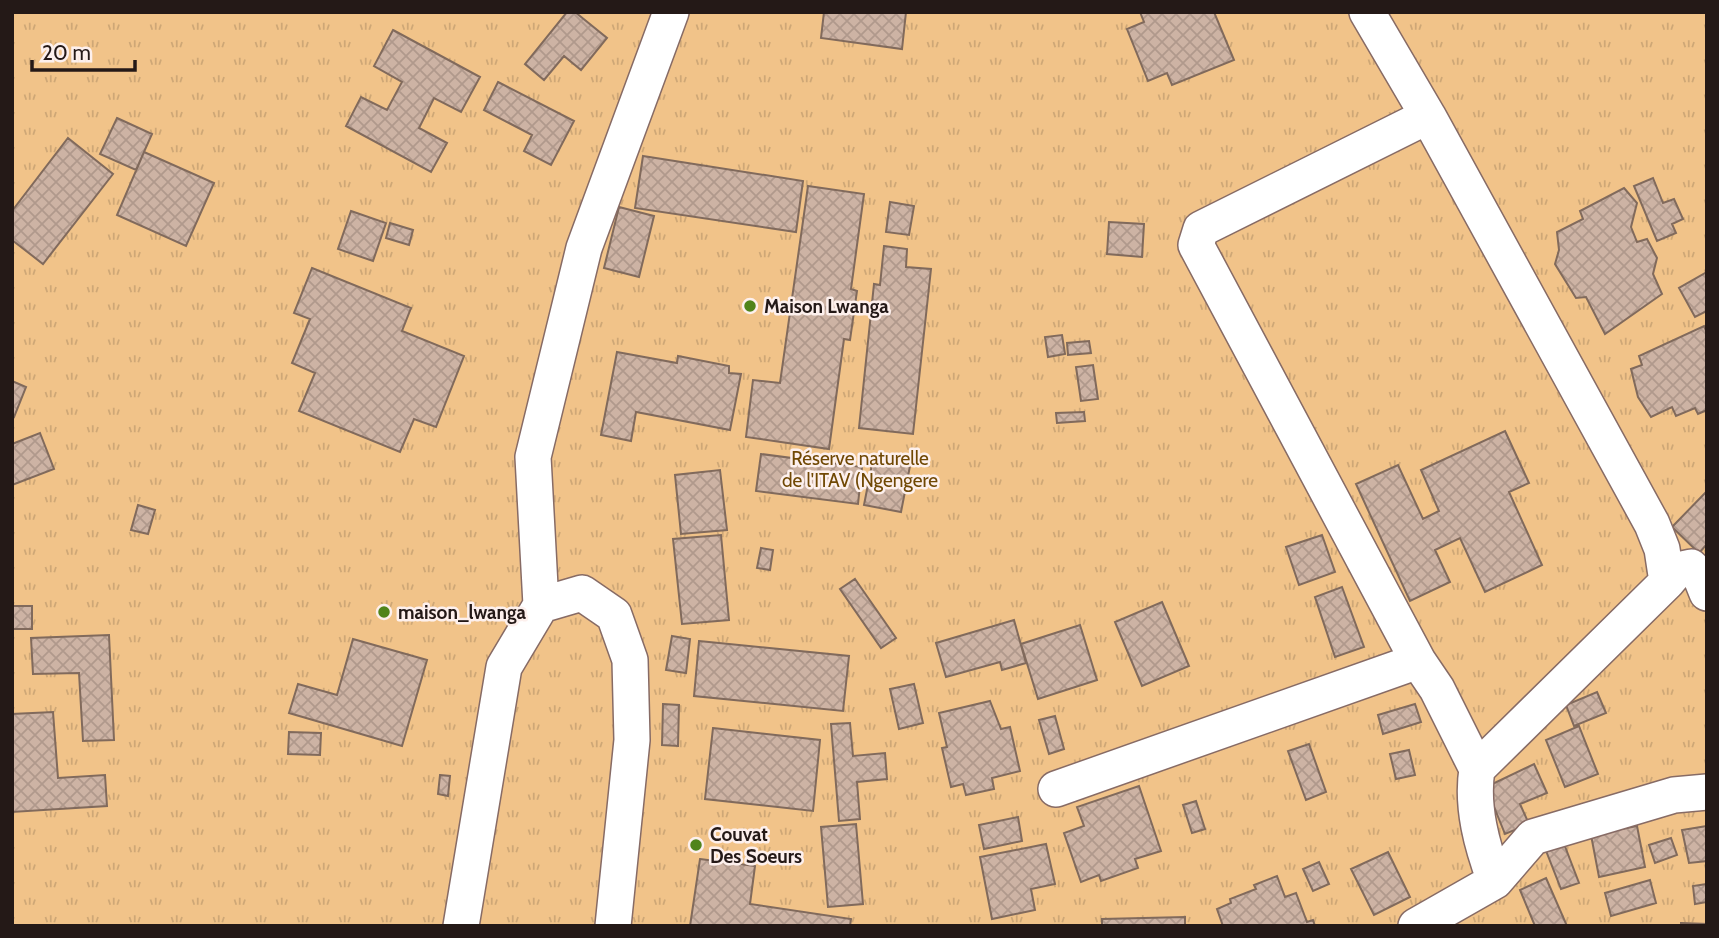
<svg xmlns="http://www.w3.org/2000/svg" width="1719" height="938" viewBox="0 0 1719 938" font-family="Cabin,sans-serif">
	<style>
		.park { fill: url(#park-tufts) }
		.building { fill: url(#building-cross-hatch); stroke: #816a5c; stroke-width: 2 }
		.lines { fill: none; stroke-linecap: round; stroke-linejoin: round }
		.minor-casing { stroke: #876b65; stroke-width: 38 }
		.minor { stroke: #fff; stroke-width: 35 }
		.poi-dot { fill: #50841a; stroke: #fdf0ed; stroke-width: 2.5 }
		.labels { text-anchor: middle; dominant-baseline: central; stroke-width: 5; stroke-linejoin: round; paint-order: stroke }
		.poi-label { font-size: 19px; font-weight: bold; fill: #241917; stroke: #fdf0ed; text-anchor: start }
		.park-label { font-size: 19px; fill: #704804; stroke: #fdf0ed }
	</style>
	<defs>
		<pattern id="park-tufts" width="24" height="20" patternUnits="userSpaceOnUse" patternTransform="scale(1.75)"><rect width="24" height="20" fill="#f1c389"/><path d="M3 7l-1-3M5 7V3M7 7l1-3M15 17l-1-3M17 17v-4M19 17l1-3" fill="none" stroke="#cea776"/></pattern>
		<pattern id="building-cross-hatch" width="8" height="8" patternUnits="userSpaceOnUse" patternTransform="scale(1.75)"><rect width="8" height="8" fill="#cdb3a4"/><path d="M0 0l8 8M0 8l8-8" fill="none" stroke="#b0998c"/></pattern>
	</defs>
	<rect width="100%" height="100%" fill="#fdf0ed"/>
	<!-- park -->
	<path class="park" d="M12,12h1695v914h-1695z"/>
	<!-- building -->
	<path class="building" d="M567,12h8l32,26 -26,32 -17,-14 -20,24 -19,-16z
		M824,12h82l-4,37 -81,-11z
		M1140,12h74l20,48 -62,25 -5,-12 -19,8 -21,-52 17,-7z
		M393,30l87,47 -19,35 -27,-14 -15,30 28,15 -16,29 -85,-46 15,-29 26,13 15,-28 -28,-16z
		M498,82l76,39 -23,44 -27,-14 8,-16 -48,-25z
		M117,118l35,16 -16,36 -36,-16z
		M68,138l45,36 -70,90 -31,-24v-29z
		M144,152l70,31 -28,63 -69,-31z
		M643,156l160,25 -7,51 -161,-24z
		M1653,178l10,25 11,-4 9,20 -11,5 4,9 -19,8 -23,-55z
		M808,186l56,8 -13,95 6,2 -7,49 -6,-1 -15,110 -83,-12 7,-57 27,3z
		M1624,188l13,15 -6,24 6,15 10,-3 10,19 -4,16 9,20 -57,40 -19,-37 -10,1 -21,-34 4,-14 -2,-18 26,-13 -3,-8z
		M890,202l24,4 -5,29 -23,-3z
		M619,207l35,9 -15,61 -35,-9z
		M351,211l35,12 -13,38 -35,-12z
		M1109,222l35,2 -2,33 -35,-3z
		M390,223l23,7 -4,15 -23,-7z
		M884,246l23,3 -1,18 25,2 -18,165 -54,-6 15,-144 6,1z
		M312,268l99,40 -9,23 62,25 -28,71 -22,-8 -14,33 -101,-41 16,-38 -23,-10 18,-44 -16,-6z
		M1707,272v39l-12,6 -16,-29z
		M1704,326l3,7v77l-9,4 -3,-6 -19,8 -4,-9 -21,10 -13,-20 -7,-28 11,-4 -3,-9z
		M1062,335l3,19 -17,3 -3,-20z
		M1089,341l2,12 -23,2 -1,-12z
		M617,352l60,11 1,-7 51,10v7l12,1 -11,56 -94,-18 -5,29 -30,-6z
		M1093,365l5,34 -17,2 -5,-34z
		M12,381l14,6 -12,30 -2,-1z
		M1084,412l1,9 -28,2 -1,-10z
		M1505,431l24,52 -20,9 33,73 -57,27 -25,-54 -25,12 15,32 -40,19 -54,-117 42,-19 25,54 16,-8 -18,-41z
		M40,433l14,36 -42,16v-41z
		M761,454l101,13 -4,37 -102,-13z
		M873,459l37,7 -9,46 -37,-7z
		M720,470l7,60 -46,4 -6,-59z
		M1707,491v53l-8,9 -27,-26z
		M138,505l17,5 -7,24 -17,-4z
		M721,535l8,85 -47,4 -9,-85z
		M1322,535l13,37 -36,13 -13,-38z
		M761,548l12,2 -3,20 -13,-2z
		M855,579l41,59 -15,10 -41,-59z
		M1342,587l22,60 -29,10 -20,-60z
		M1162,602l27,64 -47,20 -27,-64z
		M12,606h20v23h-20z
		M1014,620l12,43 -24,7 -2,-8 -54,15 -10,-34z
		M1080,625l17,55 -59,19 -17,-55z
		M109,635l5,105 -31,1 -4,-68 -46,1 -2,-36z
		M672,636l18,3 -4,34 -20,-3z
		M353,639l74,21 -25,86 -113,-33 9,-29 39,11z
		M699,641l150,15 -6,55 -149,-15z
		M914,684l9,39 -24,6 -9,-40z
		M1597,692l9,21 -32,13 -8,-21z
		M990,701l11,28 9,-2 10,44 -28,7 2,11 -28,6 -3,-11 -12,3 -9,-39 5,-1 -8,-34z
		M663,704l16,1 -1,41 -16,-1z
		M1415,704l6,18 -38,12 -5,-19z
		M53,712l5,66 47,-3 2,31 -95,6v-98z
		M1055,716l9,33 -15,5 -10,-34z
		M850,723l3,33 32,-3 2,26 -30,3 3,37 -21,2 -8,-97z
		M1579,726l19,48 -33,13 -19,-47z
		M713,728l107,12 -7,71 -108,-12z
		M289,732l32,1 -1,22 -32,-1z
		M1309,744l17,48 -20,8 -18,-49z
		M1409,750l6,25 -19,4 -6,-25z
		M1534,764l13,29 -27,11 9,20 -24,10 -19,-47z
		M440,775l10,1 -2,20 -10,-2z
		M1139,786l22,65 -26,8 3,9 -37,13 -2,-6 -18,7 -17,-49 20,-7 -7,-19z
		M1196,801l9,28 -13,4 -9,-28z
		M1018,817l4,24 -38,8 -5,-24z
		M856,824l7,80 -35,3 -7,-80z
		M1637,826l8,41 -46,10 -8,-42z
		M1707,826v35l-18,2 -7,-33z
		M1561,836l18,47 -18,6 -18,-46z
		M1671,838l6,17 -22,8 -6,-18z
		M1046,844l9,40 -24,5 4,21 -43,9 -12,-62z
		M1388,852l22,45 -36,18 -23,-46z
		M700,859l55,7 -5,38 101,15 -1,7h-160z
		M1319,862l10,22 -16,7 -10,-22z
		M1277,876l8,21 11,-4 11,29 6,-2 2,6h-92l-6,-17 14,-6 -1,-4 26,-10 -2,-4z
		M1546,878l21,48h-32l-15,-36z
		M1650,880l6,23 -45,13 -6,-23z
		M1707,884v18l-12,2 -2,-18z
		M1185,917v9h-83v-7z
		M1681,923l26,1v2h-26z"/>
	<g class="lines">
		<defs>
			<path id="minor" d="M1367,12l61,104 224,408 10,25 5,33 -190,187c-6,38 5,77 18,112
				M1428,116l-227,113 -5,16 222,416 19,28 40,80
				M1667,582l10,-12 14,-3 10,11 6,15
				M541,605l-8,-148 51,-209 87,-236
				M1056,789l362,-128
				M461,926l43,-259 37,-62 41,-12 32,22 16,45 2,80 -19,186
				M1416,926l79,-45 38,-44 141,-42 33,-3"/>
		</defs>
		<!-- minor casing -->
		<use href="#minor" class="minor-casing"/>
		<!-- minor -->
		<use href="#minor" class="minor"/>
	</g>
	<!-- markers -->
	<g class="poi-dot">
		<circle cx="750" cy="306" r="7"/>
		<circle cx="384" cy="612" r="7"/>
		<circle cx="696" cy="845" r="7"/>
	</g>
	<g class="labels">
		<!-- poi labels -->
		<g class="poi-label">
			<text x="764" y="306">Maison Lwanga</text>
			<text x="398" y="612">maison_lwanga</text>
			<text x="710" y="834">Couvat<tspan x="710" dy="22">Des Soeurs</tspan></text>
		</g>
		<!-- park labels -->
		<g class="park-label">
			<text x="860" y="458">Réserve naturelle<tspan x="860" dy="22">de l'ITAV (Ngengere</tspan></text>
		</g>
	</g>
	<!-- border -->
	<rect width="1719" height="938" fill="none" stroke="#241917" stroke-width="28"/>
	<!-- scale -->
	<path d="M32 60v10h103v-10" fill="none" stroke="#241917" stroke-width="3.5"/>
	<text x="42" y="60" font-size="21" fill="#241917" stroke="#fdf0ed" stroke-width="5" paint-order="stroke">20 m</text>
</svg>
